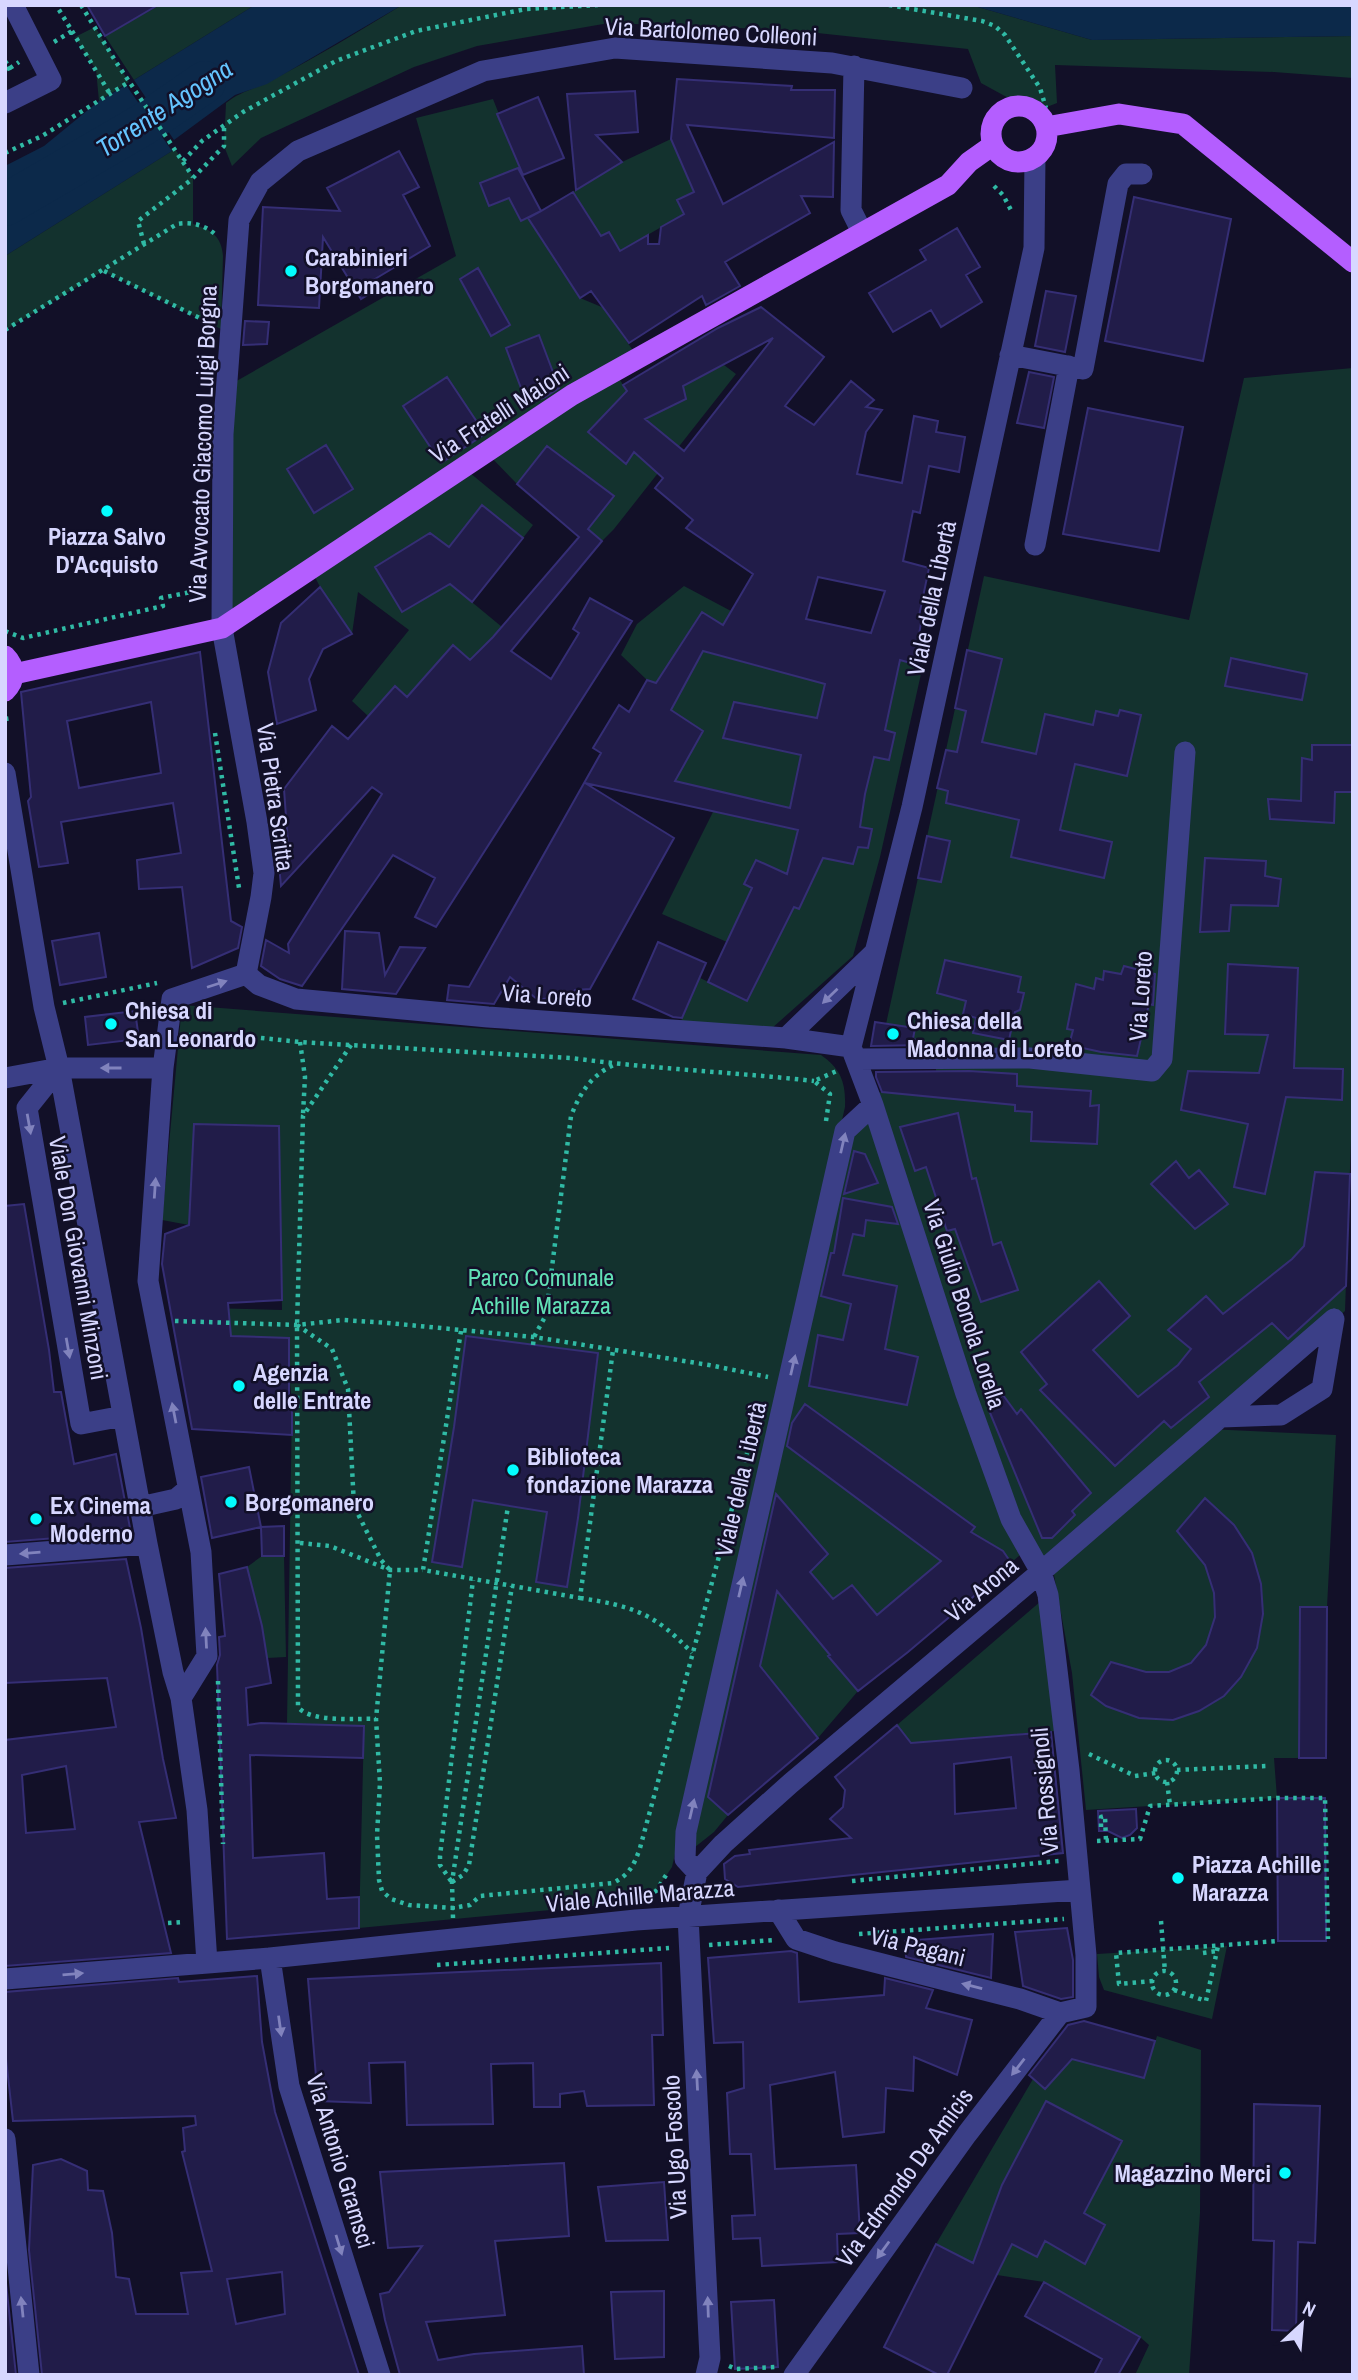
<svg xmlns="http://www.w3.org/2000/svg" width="1358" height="2380" viewBox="0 0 1358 2380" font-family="'Archivo Narrow',sans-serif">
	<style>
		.green { fill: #13322e }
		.water { fill: #0c294a }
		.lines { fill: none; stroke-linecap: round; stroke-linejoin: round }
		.river { stroke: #0c294a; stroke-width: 42 }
		.building { fill: #211c49; stroke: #352e75; stroke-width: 2; fill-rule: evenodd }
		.path { stroke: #30baa5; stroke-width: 4.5; stroke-dasharray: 3.5 5; stroke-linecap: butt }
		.minor { stroke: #3b3f87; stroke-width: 21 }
		.major { stroke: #b45eff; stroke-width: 21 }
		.oneway { fill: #8183bd }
		.poi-dot { fill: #03fcfe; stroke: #121028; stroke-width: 2.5 }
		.labels { text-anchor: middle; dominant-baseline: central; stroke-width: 5; stroke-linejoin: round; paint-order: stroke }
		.street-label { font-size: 24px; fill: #d7d7ff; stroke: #121028 }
		.poi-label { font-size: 24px; font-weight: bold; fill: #d7d7ff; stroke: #121028; text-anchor: start }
		.park-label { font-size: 24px; fill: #61e0b5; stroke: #121028 }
		.water-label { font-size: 26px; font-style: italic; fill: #65c5ff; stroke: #121028 }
	</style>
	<rect width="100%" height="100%" fill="#121028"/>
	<!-- green -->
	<path class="green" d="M160,5h95l-121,75 -29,-44z
		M402,5h569l121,35 261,-4v42l-79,-6 -219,-7 2,38 -23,9 -53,-29 -13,-34 -179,-19 -180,-7 -132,23 -63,21 -153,71 -29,28 -8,-20 2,-43c14,-12 32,-15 48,-24 44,-23 86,-48 128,-74z
		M95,27l34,55 -30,19 -3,-31 -21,-33z
		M493,99l30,76 -25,1 -18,7 9,22 18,-6 3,1 18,17 14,24 8,-5 45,-9 -22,-35 49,-30 49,-23 23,53 -16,8 6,14 -40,23 -19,22 -17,-27 -52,31 24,35 24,10 34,50 -23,13 20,35 20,8 31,-15 -3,-13 41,-21 12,9 -122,155 -12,12 -16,-13 28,-32 -67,-50 -30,38 -31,-32 -22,16 69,57 -10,13 -41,-33 -33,42 -19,-14 -55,34 27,44 48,-27 52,43 -32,33 -17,-15 -28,32 -3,32 -27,-23 -27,30 -16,-15 57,-71 -51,-38 -6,42 -32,-47 -9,-18 -89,59 4,-241 230,-131 -40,-138z
		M175,149l18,28v47c18,6 28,11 30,32l-2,73 -118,-58 -98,59v-74z
		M1353,368v715l-8,228 -137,118 128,6 -9,172h-27l-1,151h-25l3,40 -191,12 -14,-137 -20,-109 -25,-15 -119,103 -50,39 -40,47 -90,77 -14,17 -29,23 160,-724 31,-39 60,5v-31l-15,-7 3,-17 -11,-3 -27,-15 98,-448 205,44 55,-242z
		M684,586l47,25 -23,42 111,29 8,-38 96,21 -43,192 -27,99 -91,81 -85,-7 23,-52 47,22 36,-72 -40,-21 -16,35 -65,-28 51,-102 -29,-7 -18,-10 37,-64 -32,-21 47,-88 -16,-9 -46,70 -9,-3 -26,-25 16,-31z
		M182,1005l639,50c20,14 25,28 24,52l-173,760 -16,24 -20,11 -277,26 5,-202 -77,-3 5,-320 -3,-30v-35l-115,-3 -4,-28 112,3 -3,-183 -90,98 -27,-5z
		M262,1556h22l2,101 -19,1 -5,-32 -15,-59z
		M1048,1595l18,135 -155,13 -14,-18z
		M1227,1946l-15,73 -108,-29 -5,-13 -2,-23z
		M1157,2036l44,14 -1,163 -11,162h-54l14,-30 -9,-8 -96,-55 -47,-7 -61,-31 97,-165 12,10 27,-30 72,19z"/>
	<!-- water -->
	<path class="water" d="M255,5h147l-135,79 -32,11 -61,45 -40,-60z
		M971,5h382v31l-261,4z
		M126,85l46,66 -167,105v-90l39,-20 55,-45z"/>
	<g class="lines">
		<!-- river -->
		<path class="river" d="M5,205l139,-81 61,-42"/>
	</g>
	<!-- building -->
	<path class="building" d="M87,5h71l-53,31z
		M677,79l115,7 -1,4h44l-1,48 -147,-13 36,79 111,-62 -1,55 -32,-1 9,17 -85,49 15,24 -34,19 -4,-9 -73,47 -38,-52 -11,7 -52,-80 13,-7 -20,10 -12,-23 -20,8 -9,-23 38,-15 23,43 32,-19 28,44 8,-4 11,19 28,-16v9h11l2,-17 23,-13 -7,-14 17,-8 -23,-53z
		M635,91l3,41 -42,3 26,27 -46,28 -9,-96z
		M538,97l26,61 -41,17 -26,-61z
		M399,151l20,36 -16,8 27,51 -55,33 5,8 -19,12 -38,-62 -4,71 -61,-3 5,-98 77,4 -13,-23z
		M1134,197l97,22 -28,142 -98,-20z
		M957,228l23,39 -14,8 16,27 -41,25 -10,-17 -38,22 -24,-39 57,-33 -6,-10z
		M478,268l32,57 -19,11 -31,-57z
		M1046,291l30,5 -11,56 -30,-6z
		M761,307l63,50 -39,49 29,19 37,-44 23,19 -8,7 16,3 -16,22 -9,42 45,9 12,-67 24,5 -2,11 29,5 -6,35 -30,-6 -9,47 -7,-2 -10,50 26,7 -10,48 3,1 -8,47 -14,-4 -15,70 10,3 -6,27 -15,-3 -9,37 -5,33 12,2 -4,19 -10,-1 -5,17 -30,-6 -24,51 -5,-2 -47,94 -39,-19 44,-94 -8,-4 12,-24 31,14 11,-44 -213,-47 89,55 -84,151 -15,1 -8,14 -14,-7 -15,3 -28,-23 -16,27 -47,-4 2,-15 20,2 132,-234 -8,-5 26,-43 10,7 18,-32 9,3 46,-71 21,13 30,-51 -67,-46 7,-8 -38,-32 8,-10 -29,-26 -8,12 -38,-32 39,-41 -4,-6 95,-57zM773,338l-89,113 -39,-32 41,-20 -3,-13zM818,577l67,14 -14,42 -65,-14zM703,651l122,33 -8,34 -83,-16 -11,36 78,17 -11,53 -115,-27 28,-50 -32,-21z
		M245,321l24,1 -2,22 -24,1z
		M539,335l20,53 -14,9 -18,7 -21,-56z
		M1029,372l25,5 -10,51 -27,-5z
		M447,377l38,57 -44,29 -38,-57z
		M1088,408l95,19 -24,124 -96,-17z
		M326,445l27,44 -39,24 -27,-44z
		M547,446l67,50 -26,33 14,12 -91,110 40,28 28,-46 -6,-4 17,-31 42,23 -196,306 -21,-10 20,-39 -42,-23 -91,131 -22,-7 -19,-13 5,-26 23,13 -1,-9 94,-150 -10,-7 -91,99 -3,-32 10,-10 -4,-55 48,-63 16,13 47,-53 12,11 46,-52 17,15 23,-23 86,-100 -62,-53z
		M482,505l41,33 -51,64 -22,-18 -48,28 -27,-45 55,-34 19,14z
		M320,587l32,47 -29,15 -14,30 7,31 -39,14 -9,-52 13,-49z
		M967,650l35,9 -20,83 54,12 9,-40 48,11 3,-14 22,5 2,-6 21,5 -14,61 -52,-12 -15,66 52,12 -8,36 -93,-21 8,-37 -73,-17 2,-12 -11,-3 9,-38 11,2 9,-41 -11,-3z
		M200,652l31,269 11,6 -4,21 -46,20 -10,-81 -43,2 -2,-29 44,-7 -8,-50 -112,19 7,41 -29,4 -11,-66 3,-4 -10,-105zM151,702l10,71 -82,15 -12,-67z
		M1231,658l76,16 -5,26 -77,-14z
		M1312,745h41v47h-18l-1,31 -64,-4 -2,-20 33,2 1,-43 10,2z
		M927,836l23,5 -9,41 -23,-4z
		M1205,858l61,3 -1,15 16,3 -3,27 -47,-1 -2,26 -29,1z
		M345,931l34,2 6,42 15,-28 25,1 -29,46 -54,-5z
		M99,933l7,44 -46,8 -8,-44z
		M658,942l48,21 -24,55 -9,-1 -40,-18z
		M945,960l76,17 -3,15 6,1 -4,17 -5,2 -6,28 -36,-7 3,-15 -13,-4 3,-13 -29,-8z
		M1228,964l70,4 -4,100 49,1 -1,31 -56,-3 -21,97 -31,-7 14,-63 -67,-14 7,-39 71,2 9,-38 -43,-1z
		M1124,966l31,8 -2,31 -4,-1 -12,52 -36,-4 -32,-7 4,-15 -6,-1 9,-45 18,5 2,-11 7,2 1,-9 17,3z
		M135,1011l4,28 -51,6 -3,-28z
		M875,1022l40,6 -2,11 11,3v3l-53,1z
		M969,1071l48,3v12l74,5 -1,15 9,-1 -2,39 -66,-3 1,-29 -17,-1v-6l-133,-13 -6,-15v-5z
		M958,1113l14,66 4,-1 17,67 8,-3 17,48 -37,12 -26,-73 -8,2 -21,-64 -11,4 -15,-44z
		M194,1124l85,2 3,174 -54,3 3,33 58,2v64l3,1v32l-100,-6 -30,-165 3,-30 24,-9z
		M854,1151l11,3 13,29 -34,11z
		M1176,1161l13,17 10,-8 29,34 -33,25 -44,-45z
		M1315,1172l35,2 -4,112 -58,53 -16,-16 -73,59 10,15 -38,31 -7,-7 -49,45 -75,-76 7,-6 -26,-32 78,-71 31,35 -37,34 45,47 40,-32 13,-16 -23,-19 38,-34 17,18 69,-55 12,-13z
		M843,1198l49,9 6,17 -32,-4 -2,16 -11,-2 -10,41 54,11 -12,63 33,8 -11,48 -98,-19 9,-51 25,5 8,-36 -30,-8 10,-43h3z
		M24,1204l25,146 5,42h7l13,72 42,-10 14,74 -10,1 1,4 -116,9v-336z
		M466,1336l132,17 -20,165 -11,69 -31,-5 11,-70 -74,-12 -11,67 -30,-5 22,-135z
		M1003,1395l14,19 4,-5 70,84 -19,18 3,4 -23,23h-10l-54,-130z
		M805,1404l170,123 -4,5 32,19 9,13 -104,88 -50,39 -30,-35 2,-1 -53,-64 -17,75 58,72 -90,77 -20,-18 68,-303 52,60 -18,18 23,27 19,-14 25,30 64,-54 -154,-115 5,-23z
		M249,1467l12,60 -49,11 -11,-61z
		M1205,1498l29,27 18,28 9,31 2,30 -6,34 -16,29 -17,19 -25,15 -26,9 -34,-2 -33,-12 -15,-11 20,-33 35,10h23l22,-9 15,-18 9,-28 -1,-24 -9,-28 -28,-34z
		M284,1526v30h-22l-1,-29z
		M126,1559l15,69 22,131 13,59 -37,4 32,131 -166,13v-226l111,-13 -9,-49 -102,5v-115zM66,1766l9,63 -49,4 -4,-58z
		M247,1567l15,59 9,57 -25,5 2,37 13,-2 103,3 -1,32 -113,-3 3,103 71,-5 3,46 32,-2v31l-132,11 -10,-274 3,-10 -1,-18 6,-1 -6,-62z
		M1300,1607h27l-1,151h-27z
		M897,1725l14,18 140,-11 12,121 -325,34 -13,-8 -1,-15 11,-8 15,-2 -1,-4 102,-12 -21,-19 13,-12 2,-17 -10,-13zM1011,1757l5,51 -61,6 -1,-50z
		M1277,1798h48l1,143h-48z
		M1136,1809l1,19 -7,7 -8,3 -14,-7h-9l-1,-20z
		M1067,1928l6,32v37l-12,2 -38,-13 -8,-54z
		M993,1934l-2,44 -85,-21 -1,-16z
		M791,1951l6,2 2,49 85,-7 1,-17 48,12 -7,18 46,12 -15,55 -43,-18 -1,34 -27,-3 -2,44 -41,5 -8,-65 -65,13 5,84 81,-4 4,68 -23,1 1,28 -76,4 -2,-28 -27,1 -1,-23 23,-1 -4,-61h-21l-3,-61 17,-5 -1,-46 -29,1 -6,-85z
		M661,1963l2,72h-11l2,70 -67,1 -3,-15 -24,3v13h-26l-1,-44 -42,1 2,60 -86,1 -2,-63 -36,1 2,40 -53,-2 -10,-122z
		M257,1976l5,66 13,70 84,263h-317l-13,-125 4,-85 28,-6 26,12 1,19 15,1 9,42 4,44 13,2 7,35h52l-7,-41 31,-2 -30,-119 3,-1 -2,-23 13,-3 -1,-9 -182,5 -8,-71v-58l173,-14 1,4zM282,2272l3,42 -49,10 -9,-45z
		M1084,2021l71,20 -11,37 -72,-19 -27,30 -16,-14 39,-50z
		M1046,2101l76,40 -38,72 21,12 -20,39 -40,-23 -8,16 -25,-13 -65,131h-8l-55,-28 52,-103 37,19 29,-78z
		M1254,2104l66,2 -5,137 -17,-1 -2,89 -24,-1 2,-89 -21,-1z
		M564,2163l5,73 -74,5 10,74 -79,7 12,38 36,-6 108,-8 2,29h-184l-15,-55 -5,-26 9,-2 33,-46 -34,2 -8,-76z
		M664,2182l4,58 -62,1 -8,-54z
		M1044,2282l96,55 -22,38h-24l8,-16 -77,-43z
		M5,2283h1l10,92h-11z
		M664,2291v66l-49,2 -4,-67z
		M774,2300l4,67 -43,2 -4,-67z"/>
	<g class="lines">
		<!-- path -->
		<path class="path" d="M81,5l35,57 77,115
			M889,5l93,16 13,5 10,9 35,53 6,20
			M72,31l38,63
			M54,42l18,-11 -16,-26
			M5,61l5,7 -5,2
			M10,68l9,-6
			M5,153l37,-17 87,-54
			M183,161l19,-20 41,-29 93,-51 80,-30 110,-22 72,-4
			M994,186l9,9 9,17
			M144,244l-6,-23 53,-41 33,-34v-18
			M104,271l108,53
			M5,330l172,-106c15,-3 30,2 40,12
			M5,631l18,7 140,-32 -2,-8 40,-8
			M5,719l7,-1
			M215,733l24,155
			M63,1003l94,-20
			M189,1035l43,5 1,-5 67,7 271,16c81,11 162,14 243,23
			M300,1042l5,35 -2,37
			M351,1045l-48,71 -6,209 1,382c13,16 58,11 78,12
			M826,1121l4,-27 -16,-13 25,-11
			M175,1321l122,4 46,-5 45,3 146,14 175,28 59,12
			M297,1325l35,24 16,40 6,117 27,54 9,10 -14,149 4,64 -3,52 2,45 3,11 9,8 18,6 44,3 17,-3 10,-9 133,-13c17,-9 21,-18 27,-35l107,-395
			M461,1331l-38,239 157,28 33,-248
			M533,1345l1,-8 12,-22 25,-199c9,-23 20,-41 43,-51
			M300,1543l30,3 60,24h33
			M580,1598c52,8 75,15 112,55
			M218,1681l5,163
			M1089,1754l46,22 21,-3
			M1155 1771a11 11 0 1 1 22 0a11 11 0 1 1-22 0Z
			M1177,1770l89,-4
			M1167,1782l3,23
			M1101,1827v-10l4,-1 1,25
			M1097,1841l43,-2 10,-33 127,-8h48l3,141
			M451,1881l-11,-16v-9l33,-276
			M852,1881l207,-20
			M452,1882l11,-7 6,-10 43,-279
			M714,1885l18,6
			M647,1896l9,-5 12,-19
			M453,1918l-1,-36 56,-376
			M1161,1921l4,51
			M168,1923l15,-1
			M859,1934l205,-15
			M709,1945l65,-5
			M1203,1953l14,-2
			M437,1965l232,-17
			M1152 1983a12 12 0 1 1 24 0a12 12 0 1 1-24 0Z
			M1153,1981l-34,3 -3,-31 162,-12
			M1174,1990l32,11 12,-55
			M729,2366l7,3 39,-2"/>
		<!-- minor -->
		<path class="minor" d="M854,66l-3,144 11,22
			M5,103l46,-23 -38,-75
			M1010,355l73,14 35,-185 8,-10h16
			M1035,545l34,-179
			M5,773l39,234 15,61 88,476 26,128 8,26 16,112 10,153
			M246,974l15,-77 3,-24 -7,-51 -35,-194 1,-194 16,-214 21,-38 38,-31 185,-80 132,-23 217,15 130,25
			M246,974l13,11 37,14 192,18 298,21 65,9
			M786,1038l87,-84
			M851,1047l22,58 93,289 45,125 30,53 7,23 21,175 17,185v52l-26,6
			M851,1047l61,-240 122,-559 1,-91
			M857,1059l173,-1 122,13 10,-12 23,-307
			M59,1068l-32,40 54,316 42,-8
			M5,1078l54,-10h104
			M1221,1417l60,-2 41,-26 12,-70
			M140,1507l36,-8 12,-10
			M5,1555l142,-11
			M181,1698l26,-42 -6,-104 -53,-271 15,-213 9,-69 74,-25
			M697,1872l-12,-13 1,-27 159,-701 28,-26
			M778,1910l18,29 39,13 185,47 40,14
			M270,1958l19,128 91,289
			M5,1979l265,-21 366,-38 444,-30
			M5,2139l24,236
			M706,2375l4,-17 -22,-442 9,-44 26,-28 68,-61 250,-211 293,-253
			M794,2375l173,-241 93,-121"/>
		<!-- major -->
		<path class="major" d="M991 134a28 28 0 1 1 56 0a28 28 0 1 1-56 0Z
			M1046,127l73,-13 64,10 170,138
			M5,656c11,11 11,24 0,35
			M14,674l208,-46 350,-233 376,-210 21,-23 24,-17"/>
	</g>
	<!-- one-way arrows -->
	<defs><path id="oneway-solid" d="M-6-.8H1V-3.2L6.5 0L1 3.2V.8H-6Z" transform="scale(1.75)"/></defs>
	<g class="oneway">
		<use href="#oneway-solid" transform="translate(217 984) rotate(-18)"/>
		<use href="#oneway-solid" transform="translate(830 996) rotate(136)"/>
		<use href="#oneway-solid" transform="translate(111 1068) rotate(-180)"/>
		<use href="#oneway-solid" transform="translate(29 1124) rotate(80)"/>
		<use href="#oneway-solid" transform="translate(843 1143) rotate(-77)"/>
		<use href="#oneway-solid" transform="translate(155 1188) rotate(-86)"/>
		<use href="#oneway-solid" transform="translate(68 1348) rotate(80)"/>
		<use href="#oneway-solid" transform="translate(793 1365) rotate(-77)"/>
		<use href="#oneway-solid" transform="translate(174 1413) rotate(-101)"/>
		<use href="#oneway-solid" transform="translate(30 1553) rotate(175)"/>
		<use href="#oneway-solid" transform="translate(741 1587) rotate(-77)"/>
		<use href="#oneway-solid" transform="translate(206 1638) rotate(-93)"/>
		<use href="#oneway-solid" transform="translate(692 1809) rotate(-77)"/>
		<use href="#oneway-solid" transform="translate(73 1974) rotate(-5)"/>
		<use href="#oneway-solid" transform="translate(972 1986) rotate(-166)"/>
		<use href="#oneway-solid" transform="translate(280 2026) rotate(82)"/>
		<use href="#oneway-solid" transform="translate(1018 2067) rotate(128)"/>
		<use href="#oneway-solid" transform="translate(697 2080) rotate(-93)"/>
		<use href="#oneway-solid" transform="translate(339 2245) rotate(73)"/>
		<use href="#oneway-solid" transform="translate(883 2250) rotate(126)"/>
		<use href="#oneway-solid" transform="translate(22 2307) rotate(-96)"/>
		<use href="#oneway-solid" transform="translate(708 2307) rotate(-92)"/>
	</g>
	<!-- markers -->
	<g class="poi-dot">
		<circle cx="291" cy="271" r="7"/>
		<circle cx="107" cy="511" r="7"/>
		<circle cx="111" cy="1024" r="7"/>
		<circle cx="893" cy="1034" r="7"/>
		<circle cx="239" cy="1386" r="7"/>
		<circle cx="513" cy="1470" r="7"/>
		<circle cx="231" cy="1502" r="7"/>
		<circle cx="36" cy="1519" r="7"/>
		<circle cx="1178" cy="1878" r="7"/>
		<circle cx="1285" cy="2173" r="7"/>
	</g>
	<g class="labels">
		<!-- street labels -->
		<g class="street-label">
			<text transform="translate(711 31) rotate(3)">Via Bartolomeo Colleoni</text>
			<text transform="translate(499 413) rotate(-33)">Via Fratelli Maioni</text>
			<text transform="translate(202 444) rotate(-88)">Via Avvocato Giacomo Luigi Borgna</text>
			<text transform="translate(931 598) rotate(-78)">Viale della Libertà</text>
			<text transform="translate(276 797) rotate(82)">Via Pietra Scritta</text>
			<text transform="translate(547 995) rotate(4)">Via Loreto</text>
			<text transform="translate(1140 996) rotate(-86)">Via Loreto</text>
			<text transform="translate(79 1258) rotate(80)">Viale Don Giovanni Minzoni</text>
			<text transform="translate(965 1304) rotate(72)">Via Giulio Bonola Lorella</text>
			<text transform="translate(740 1479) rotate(-77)">Viale della Libertà</text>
			<text transform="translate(981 1589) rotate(-40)">Via Arona</text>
			<text transform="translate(1044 1791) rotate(-95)">Via Rossignoli</text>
			<text transform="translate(640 1895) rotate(-5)">Viale Achille Marazza</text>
			<text transform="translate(918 1946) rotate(14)">Via Pagani</text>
			<text transform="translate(674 2147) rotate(-93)">Via Ugo Foscolo</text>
			<text transform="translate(341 2161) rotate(73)">Via Antonio Gramsci</text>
			<text transform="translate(904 2177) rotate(-54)">Via Edmondo De Amicis</text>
		</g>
		<!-- poi labels -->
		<g class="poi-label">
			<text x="305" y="257">Carabinieri<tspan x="305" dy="28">Borgomanero</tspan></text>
			<text x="107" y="536" text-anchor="middle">Piazza Salvo<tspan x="107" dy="28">D'Acquisto</tspan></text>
			<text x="125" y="1010">Chiesa di<tspan x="125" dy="28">San Leonardo</tspan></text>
			<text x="907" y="1020">Chiesa della<tspan x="907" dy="28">Madonna di Loreto</tspan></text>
			<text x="253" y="1372">Agenzia<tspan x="253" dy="28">delle Entrate</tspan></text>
			<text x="527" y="1456">Biblioteca<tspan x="527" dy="28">fondazione Marazza</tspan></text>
			<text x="245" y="1502">Borgomanero</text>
			<text x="50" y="1505">Ex Cinema<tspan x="50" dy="28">Moderno</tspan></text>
			<text x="1192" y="1864">Piazza Achille<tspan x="1192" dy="28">Marazza</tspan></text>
			<text x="1271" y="2173" text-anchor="end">Magazzino Merci</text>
		</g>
		<!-- park labels -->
		<g class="park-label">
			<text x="541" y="1277">Parco Comunale<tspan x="541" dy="28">Achille Marazza</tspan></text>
		</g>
		<!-- water labels -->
		<g class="water-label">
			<text transform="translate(164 108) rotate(-33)">Torrente Agogna</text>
		</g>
	</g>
	<!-- border -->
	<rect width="1358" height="2380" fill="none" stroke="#d7d7ff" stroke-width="14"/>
	<!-- north arrow -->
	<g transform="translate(1302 2324) rotate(26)" stroke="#121028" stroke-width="5" paint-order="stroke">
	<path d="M0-5L12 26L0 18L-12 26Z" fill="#d7d7ff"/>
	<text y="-10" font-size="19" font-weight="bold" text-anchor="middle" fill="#d7d7ff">N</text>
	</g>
</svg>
